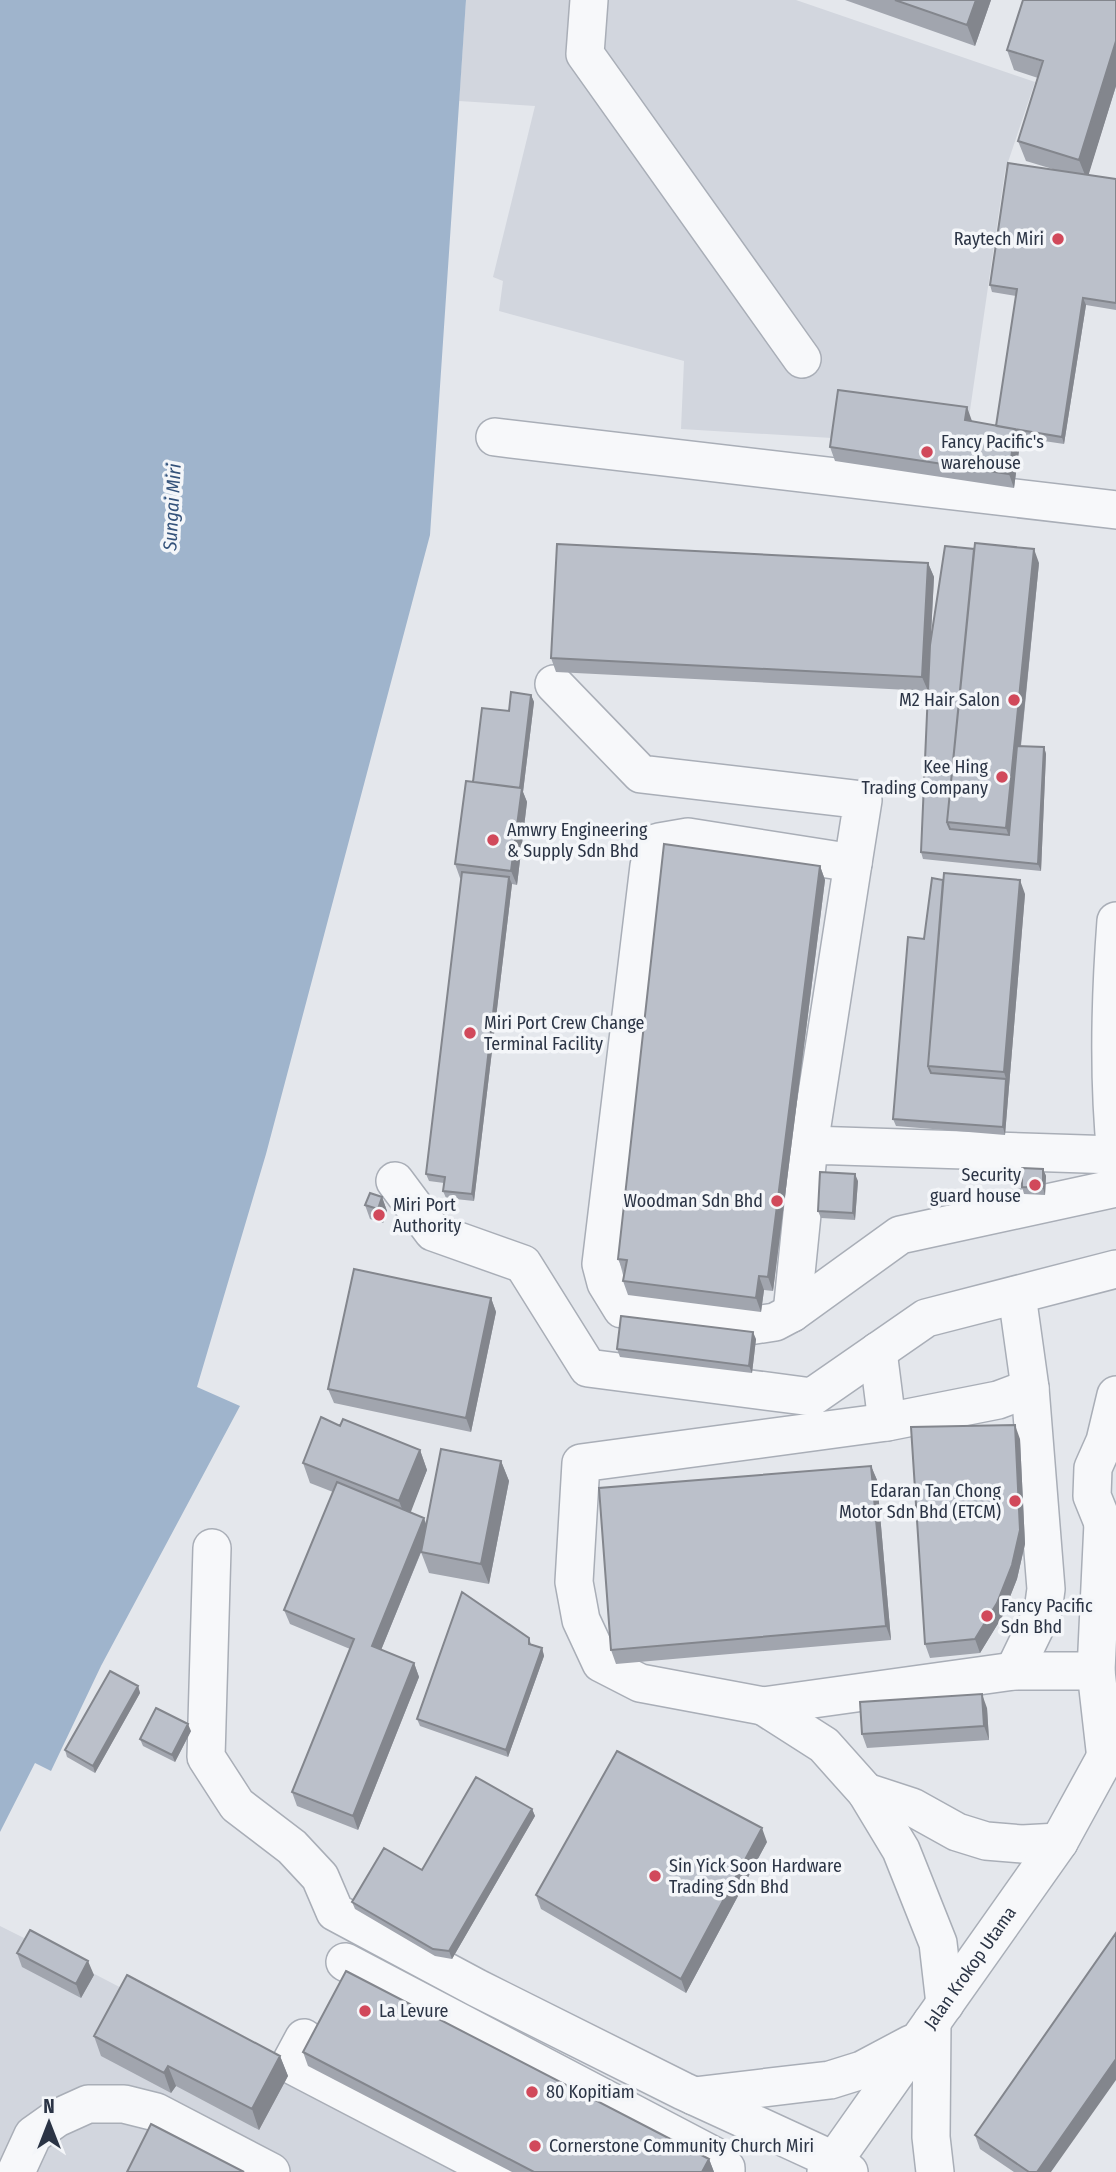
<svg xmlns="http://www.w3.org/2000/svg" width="1116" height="2172" viewBox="0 0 1116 2172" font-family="'Fira Sans Condensed',sans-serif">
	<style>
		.built { fill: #d2d6de }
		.water { fill: #9fb4cc }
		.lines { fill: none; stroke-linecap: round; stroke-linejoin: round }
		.minor-casing { stroke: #a9aeb7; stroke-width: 40 }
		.minor { stroke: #f7f8fa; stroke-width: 37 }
		.wall { fill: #a1a5ae }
		.shaded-wall { fill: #83868d }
		.building { fill: #bbc0ca; stroke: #83868d; stroke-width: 2 }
		.poi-dot { fill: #d1495b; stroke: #f4f6f9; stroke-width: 2.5 }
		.labels { text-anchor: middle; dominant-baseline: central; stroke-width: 7; stroke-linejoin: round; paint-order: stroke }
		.poi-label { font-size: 18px; fill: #2b3445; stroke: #f4f6f9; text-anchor: start }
		.street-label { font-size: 18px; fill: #2b3445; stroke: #f4f6f9 }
		.water-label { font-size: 19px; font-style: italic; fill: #34527a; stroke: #f4f6f9 }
	</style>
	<rect width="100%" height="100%" fill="#e4e7ec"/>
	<!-- built -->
	<path class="built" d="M466,0h330l239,82 -30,89 -36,246 -137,21 -151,-9 3,-68 -185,-50 4,-30 -10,-4 42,-171 -76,-5z
		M0,1926l54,27 422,219h-476z"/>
	<!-- water -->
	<path class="water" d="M0,0h466l-36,535 -164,619 -69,233 43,19 -139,260 -50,105 -16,-8 -35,69z"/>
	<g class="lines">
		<defs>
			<g id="minor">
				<path d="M589,0l-4,54 217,305"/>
				<path d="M495,437l621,73"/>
				<path d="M554,684l87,90 222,26 -10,63"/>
				<path d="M1116,921c-6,79 -8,157 0,235"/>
				<path d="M809,1145l44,-282 -165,-26 -29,5 -10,24 -48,398 5,19 16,26 133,16 20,-3 17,-9 108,-78 216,-47"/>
				<path d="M395,1181l38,51 90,32 65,104 224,29 114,-79 190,-49"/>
				<path d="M792,1313l17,-168 307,10"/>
				<path d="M878,1351l9,71"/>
				<path d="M1030,1388l-32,12 -111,22 -306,41 -7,119 7,38 20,43 39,20 123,23 251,-35h82"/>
				<path d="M1116,1395l-11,46 -12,27 -1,28 11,27 13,14"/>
				<path d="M1103,1523l-7,148 10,88"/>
				<path d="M212,1548l-6,209 31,48 55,42 28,30 15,35 142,76 206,103 150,69 16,12"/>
				<path d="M1014,1671l29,-60 3,-22 -16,-201 -13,-93"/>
				<path d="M763,1706l61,39 42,47 35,58 37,93 7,61"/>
				<path d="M866,1792l46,15 45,25 29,9 36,3 37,-2"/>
				<path d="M345,1962l371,195 10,11v4"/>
				<path d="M932,2022l-1,115 4,35"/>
				<path d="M304,2038l-14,26 207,108"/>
				<path d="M694,2096l136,-16 32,-10 49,-26"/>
				<path d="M16,2172l17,-37 24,-17 31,-14h36l32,8 115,60"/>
				<path id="s1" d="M826,2172l233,-330 57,-104"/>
			</g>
		</defs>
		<!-- minor casing -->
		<use href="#minor" class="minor-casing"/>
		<!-- minor -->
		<use href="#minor" class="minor"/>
	</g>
	<!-- wall -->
	<path class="wall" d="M845,0h146l-16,46z
		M1007,50l109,36 -28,89 28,4v131l-30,-5 -22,139 -47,-7 3,6 -6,45 -179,-27 -5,-14 142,-26 24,5 20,-130 -24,-4 -2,-7 66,-115 -30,-9 -8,-20 20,-63 -24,-8z
		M928,563l6,14 -6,114 -372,-19 -5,-14z
		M1039,563l-18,183 23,1 2,7 -5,117 -118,-12 -2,-7z
		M531,695l3,7 -11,90 4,10 -10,83 -5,-1 -38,317 -28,-3 -3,-7 1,-8 -15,-2 -3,-7 35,-295 -1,-1 -5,-14 18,-82 36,-71z
		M820,866l5,14 -52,411 -9,-1 -3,22 -133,-17 -5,-14 1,-8 -6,-14z
		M1025,894l-20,241 -109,-9 -3,-7 31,-180z
		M1043,1169l3,7 -1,19 -21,-1 -2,-7z
		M858,1181l-3,39 -34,-2 -3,-7z
		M382,1197l5,14 -4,12 -13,-4 -5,-14z
		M491,1298l5,14 -25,120 -137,-29 -6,-14z
		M756,1339l-4,34 -132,-16 -3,-8z
		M340,1426l80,24 7,20 -17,42 17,13 74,-64 8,20 -20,103 -60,-11 -8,-21 1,-2 -41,100 33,13 5,14 -61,153 -61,-24 -5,-14 58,-143 -60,-25 -6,-14 49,-118 -23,-9 -7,-20z
		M1020,1439l5,105 -8,35 -15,38 -22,36 -50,5 -5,-14z
		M871,1466l6,14 14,160 -275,24 -5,-14z
		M529,1638l2,6 11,4 2,8 -36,101 -88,-31 -3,-7z
		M138,1686l2,7 -45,80 -28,-16 -2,-7z
		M987,1708l2,32 -122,8 -5,-14z
		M191,1731l-16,31 -32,-16 -3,-7z
		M532,1809l3,7 -83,143 -17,-3 -80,-47 -3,-7 70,-32z
		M767,1842l-81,151 -145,-84 -5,-14z
		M17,1953l77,22 -13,23 -59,-31z
		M94,2036l186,20 8,20 -29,54 -83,-44 -5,7 -70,-37z
		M303,2052l406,107 5,13h-202l-204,-106z
		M975,2135l76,37h-37l-34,-23z"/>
	<!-- shaded-wall -->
	<path class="shaded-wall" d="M976,0h15l-16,46 -8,-21z
		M1116,41v45l-29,94 -8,-20z
		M1083,298l3,7 -22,139 -2,-7z
		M967,407l5,14 -2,13 -5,-14z
		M1015,429l5,14 -6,45 -5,-14z
		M1034,549l5,14 -28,279 -5,-14z
		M928,563l6,14 -6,114 -6,-14z
		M531,695l3,7 -11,90 4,10 -10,83 -6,-14z
		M1044,747l2,7 -5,117 -3,-7z
		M820,866l5,14 -52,411 -5,-14z
		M509,877l3,7 -38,317 -2,-7z
		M1020,880l5,14 -20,241 -2,-8 3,-48 -2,-7z
		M1043,1169l3,7 -1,19 -2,-7z
		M855,1174l3,7 -3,39 -2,-7z
		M382,1197l5,14 -4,12 -5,-14z
		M759,1276l5,14 -3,22 -5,-14z
		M491,1298l5,14 -25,120 -5,-14z
		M753,1332l3,7 -4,34 -3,-7z
		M1015,1425l5,14 5,105 -8,35 -15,38 -22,36 -5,-14z
		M420,1450l7,20 -20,52 -8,-21z
		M501,1461l8,20 -20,103 -8,-20z
		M871,1466l6,14 14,160 -5,-14z
		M424,1518l5,14 -52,128 -5,-14z
		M542,1648l2,8 -36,101 -2,-7z
		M414,1663l5,14 -61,153 -5,-14z
		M138,1686l2,7 -45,80 -2,-7z
		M982,1694l5,14 2,32 -5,-14z
		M188,1724l3,7 -16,31 -3,-7z
		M532,1809l3,7 -83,143 -3,-8z
		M762,1828l5,14 -81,151 -5,-14z
		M88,1961l6,14 -13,23 -5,-14z
		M280,2056l8,20 -29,54 -7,-21z
		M1116,2059v21l-65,92h-14z
		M168,2066l8,20 -5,7 -7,-20z
		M709,2159l5,13h-12z"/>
	<!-- building -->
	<path class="building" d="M895,0h81l-9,25z
		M1023,0h93v41l-37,119 -61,-19 25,-80 -36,-11z
		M1008,163l108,16v124l-33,-5 -21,139 -66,-11 21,-137 -27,-4z
		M838,390l129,17 -2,13 50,9 -6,45 -179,-27z
		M975,543l59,6 -28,279 -59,-6z
		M557,544l371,19 -6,114 -371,-19z
		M945,546l29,3 -27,273 3,7 59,6 8,-89 27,1 -6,117 -117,-12 9,-207z
		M511,692l20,3 -11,93 -47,-6 9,-74 27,3z
		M466,781l56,7 -11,83 -56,-7z
		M664,844l156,22 -52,411 -9,-1 -3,22 -133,-17 4,-21 -9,-1z
		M462,872l47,5 -37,317 -29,-3 2,-14 -19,-3z
		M944,873l76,7 -16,192 -76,-6z
		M932,878l11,2 -15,186 3,7 75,6 -3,48 -110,-8 15,-182 16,2z
		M1022,1168l21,1v19l-21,-1z
		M820,1172l35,2 -2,39 -35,-2z
		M370,1193l12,4 -4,12 -13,-4z
		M354,1269l137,29 -25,120 -138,-29z
		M621,1316l132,16 -4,34 -132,-17z
		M321,1417l19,9 3,-7 77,31 -21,51 -96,-38z
		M1015,1425l5,105 -8,35 -15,38 -22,36 -50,5 -14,-217z
		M441,1449l60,12 -20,103 -60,-12z
		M871,1466l15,160 -275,24 -12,-162z
		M337,1482l87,36 -52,128 42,17 -61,153 -61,-24 62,-153 -70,-29z
		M462,1592l67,46v6l13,4 -36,102 -89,-31z
		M110,1671l28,15 -45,80 -28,-16z
		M982,1694l2,32 -122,8 -2,-32z
		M156,1708l32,16 -16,31 -32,-16z
		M617,1751l145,77 -81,151 -145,-84z
		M476,1777l56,32 -83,142 -16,-2 -81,-47 32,-54 38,22z
		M30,1930l58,31 -12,23 -59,-31z
		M1116,1933v126l-79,113h-8l-54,-37z
		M346,1971l363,188 -7,13h-168l-231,-120z
		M127,1975l153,81 -28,53 -84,-43 -4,7 -70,-37z
		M151,2124l93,48h-117z"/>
	<!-- markers -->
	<g class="poi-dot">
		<circle cx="1058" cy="239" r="7"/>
		<circle cx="927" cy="452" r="7"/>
		<circle cx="1014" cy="700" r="7"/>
		<circle cx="1002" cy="777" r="7"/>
		<circle cx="493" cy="840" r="7"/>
		<circle cx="470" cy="1033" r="7"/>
		<circle cx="1035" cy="1185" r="7"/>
		<circle cx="777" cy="1201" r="7"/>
		<circle cx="379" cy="1215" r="7"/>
		<circle cx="1015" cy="1501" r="7"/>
		<circle cx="987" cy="1616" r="7"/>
		<circle cx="655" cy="1876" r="7"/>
		<circle cx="365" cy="2011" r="7"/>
		<circle cx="532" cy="2092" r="7"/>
		<circle cx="535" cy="2146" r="7"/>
	</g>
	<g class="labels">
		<!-- poi labels -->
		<g class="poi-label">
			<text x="1044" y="239" text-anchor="end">Raytech Miri</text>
			<text x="941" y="442">Fancy Pacific's<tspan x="941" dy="21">warehouse</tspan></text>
			<text x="1000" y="700" text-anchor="end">M2 Hair Salon</text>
			<text x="988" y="767" text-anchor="end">Kee Hing<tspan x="988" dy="21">Trading Company</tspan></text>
			<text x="507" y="830">Amwry Engineering<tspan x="507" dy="21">&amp; Supply Sdn Bhd</tspan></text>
			<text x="484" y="1023">Miri Port Crew Change<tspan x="484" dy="21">Terminal Facility</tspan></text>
			<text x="1021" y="1175" text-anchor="end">Security<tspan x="1021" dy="21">guard house</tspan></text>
			<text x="763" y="1201" text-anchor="end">Woodman Sdn Bhd</text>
			<text x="393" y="1205">Miri Port<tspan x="393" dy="21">Authority</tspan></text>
			<text x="1001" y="1491" text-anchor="end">Edaran Tan Chong<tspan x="1001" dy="21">Motor Sdn Bhd (ETCM)</tspan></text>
			<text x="1001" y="1606">Fancy Pacific<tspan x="1001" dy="21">Sdn Bhd</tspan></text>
			<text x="669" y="1866">Sin Yick Soon Hardware<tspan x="669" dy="21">Trading Sdn Bhd</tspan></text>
			<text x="379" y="2011">La Levure</text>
			<text x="546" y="2092">80 Kopitiam</text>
			<text x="549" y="2146">Cornerstone Community Church Miri</text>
		</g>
		<!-- street labels -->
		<g class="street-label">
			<text stroke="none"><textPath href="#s1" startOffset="250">Jalan Krokop Utama</textPath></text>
		</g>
		<!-- water labels -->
		<g class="water-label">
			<text transform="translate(172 507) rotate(-87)">Sungai Miri</text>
		</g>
	</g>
	<!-- north arrow -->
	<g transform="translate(49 2123)" stroke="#f4f6f9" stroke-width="5" paint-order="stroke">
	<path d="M0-5L12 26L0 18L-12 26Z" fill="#2b3445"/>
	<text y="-10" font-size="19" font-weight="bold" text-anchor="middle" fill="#2b3445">N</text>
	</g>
</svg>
